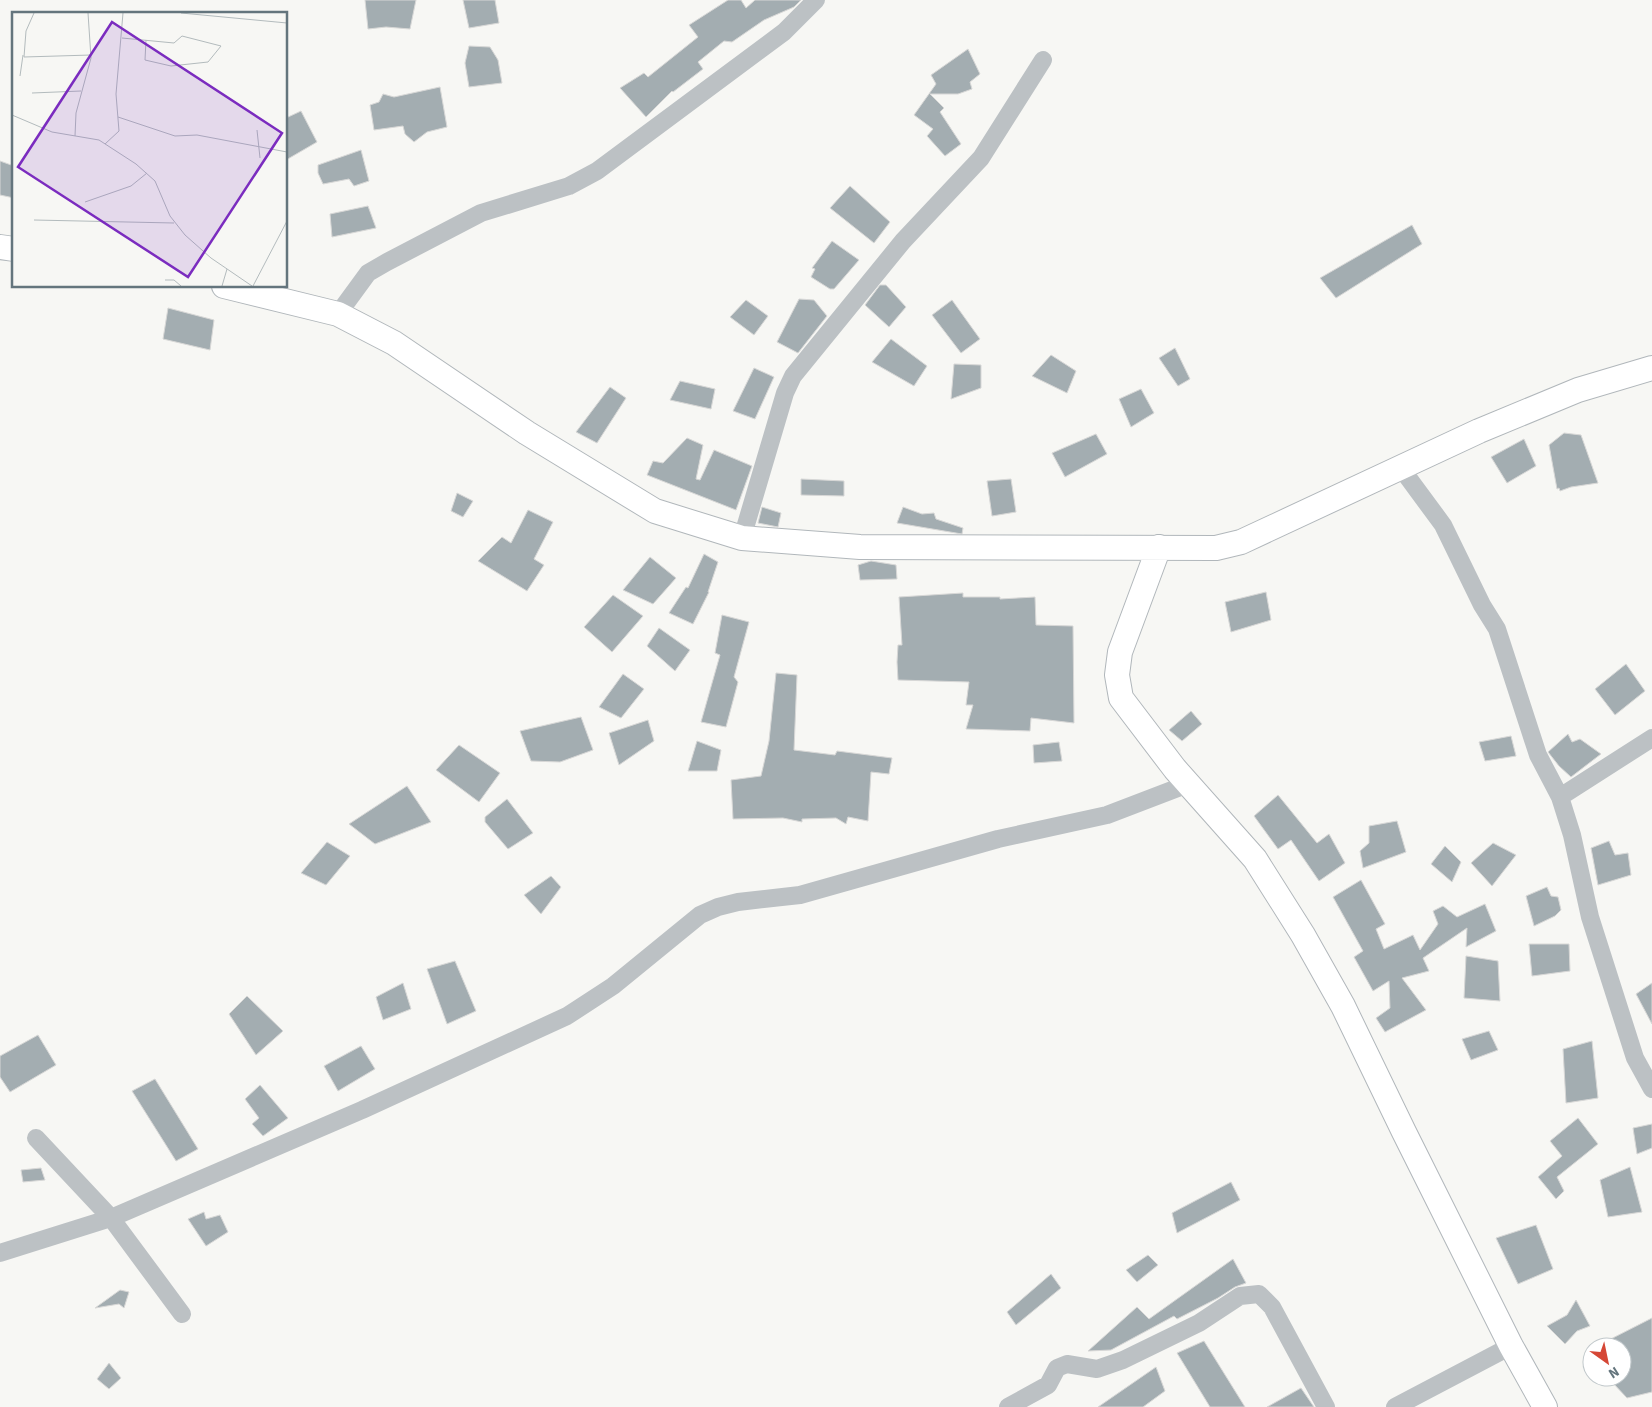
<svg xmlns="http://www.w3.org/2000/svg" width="1652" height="1407" viewBox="0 0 1652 1407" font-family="'Source Sans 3',sans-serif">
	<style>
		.building { fill: #a3adb1; stroke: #d8d8d7 }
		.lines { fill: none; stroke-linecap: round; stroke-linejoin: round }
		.secondary-casing { stroke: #b1b7bb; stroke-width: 26 }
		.street { stroke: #bcc1c4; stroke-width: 18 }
		.secondary { stroke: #fff; stroke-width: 24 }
		.inset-road { fill: none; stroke: #b3bbbd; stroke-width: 1 }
		.view { fill: #7b2cbf; fill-opacity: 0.15; stroke: #7b2cbf; stroke-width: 2.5 }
		.inset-edge { fill: none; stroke: #64757d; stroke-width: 2.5 }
	</style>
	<rect width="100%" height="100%" fill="#f7f7f4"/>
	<!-- building -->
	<path class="building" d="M365,0h51l-6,29 -24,-2 -18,2z
		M463,0h32l4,23 -30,5z
		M728,0h13l5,8 9,-8h46l-7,7 -30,13 -32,22 -8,-1 -26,21 5,7 -30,23 -1,-1 -26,26 -26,-29 24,-15 4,4 50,-40 -9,-12z
		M469,46l21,1 8,13 4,23 -33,4 -4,-24z
		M968,49l12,25 -10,8 2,7 -14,5h-28l14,14 -4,4 21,32 -16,12 -18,-20 6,-7 -19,-14 22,-31 -5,-9z
		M440,87l7,40 -20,5 -13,10 -9,-8 -2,-8 -29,4 -4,-25 9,-3 4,-8 11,3z
		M301,111l16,31 -31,18v-42z
		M361,150l8,31 -15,5 -5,-7 -26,5 -5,-11v-8z
		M0,161l14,5v32l-14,-3z
		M850,186l40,36 -16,21 -44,-35z
		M368,206l8,22 -44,9 -2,-23z
		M1412,225l10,19 -86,54 -16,-20z
		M832,241l27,19 -25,29h-4l-19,-12 4,-8 -3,-1z
		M880,285h6l20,22 -17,20 -24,-22z
		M799,299l15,1 13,16 -29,37 -21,-11z
		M746,300l22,16 -14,19 -24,-18z
		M952,300l28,39 -19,14 -29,-38z
		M168,308l46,12 -4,30 -47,-11z
		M891,339l36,27 -13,20 -42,-24z
		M1175,348l15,31 -12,7 -19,-28z
		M1051,355l25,16 -9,22 -35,-17z
		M954,364l27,1v23l-30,11z
		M754,368l20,9 -19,42 -22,-8z
		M680,381l35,8 -4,20 -41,-9z
		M610,387l16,11 -29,45 -21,-11z
		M1141,389l13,24 -23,14 -12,-28z
		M1564,433l17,2 17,48 -27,4 -11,4 -1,-3 -2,1 -8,-44z
		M1096,434l11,20 -42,23 -13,-24z
		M687,438l16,7 -7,34 4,1 14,-30 38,16 -16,44 -89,-35 6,-14 10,2z
		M1524,439l12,27 -29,17 -16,-26z
		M801,479l43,2v15l-43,-1z
		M1011,479l5,33 -24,4 -5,-35z
		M457,493l16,8 -10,16 -12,-6z
		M762,507l19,6 -3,14 -20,-4z
		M903,507l19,7 12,-1 2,6 27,9 -1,6 -65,-11z
		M528,510l25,12 -19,37 10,6 -17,26 -49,-30 24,-24 9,6z
		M704,554l14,8 -10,30h1l-16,32 -24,-11 17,-26 2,1z
		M650,557l26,21 -23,26 -30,-14z
		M871,561l25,4 1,14 -37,1 -2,-15z
		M1266,592l5,28 -40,12 -6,-30z
		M963,593v4h37v2l35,-2 1,28 37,1 1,97 -43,-5 -1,13 -64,-2 7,-24h-7l3,-23 -71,-2 -1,-18 1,-17h4l-3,-48z
		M613,595l30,21 -31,36 -28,-25z
		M722,615l27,7 -15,55 4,5 -12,45 -25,-5 19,-67 -5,-2z
		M659,628l31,22 -15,21 -28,-25z
		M1626,664l19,27 -30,24 -20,-26z
		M776,673l21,2 -3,75 41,5 2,-4 55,7 -3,16 -18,-2 -3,49 -20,-4 -2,7 -10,-6 -34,1v3l-19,-4 -50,1 -2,-39 30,-4 8,-35z
		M623,674l21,15 -23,29 -22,-11z
		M1191,711l11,13 -20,17 -13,-11z
		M581,717l12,33 -33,12 -29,-1 -11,-30z
		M648,720l6,21 -35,24 -10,-32z
		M1568,734l4,8 8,-3 21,15 -30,23 -12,-11 -11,-14z
		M1511,736l5,20 -31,5 -6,-19z
		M697,741l24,9 -4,21h-29z
		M1059,742l3,19 -28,2 -1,-18z
		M459,745l41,28 -21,29 -43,-32z
		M407,786l24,36 -56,22 -26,-20z
		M1278,795l39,48 12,-9 16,29 -26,18 -28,-41 -13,9 -24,-33z
		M507,799l26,34 -25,16 -23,-27v-5z
		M1397,821l9,31 -43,16 -3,-17 9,-8v-17z
		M1609,841l6,14 13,-2 3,22 -33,10 -7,-37z
		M327,842l23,14 -24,29 -25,-12z
		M1493,843l23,12 -24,31 -21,-23z
		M1445,846l16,16 -9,20 -21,-18z
		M551,876l10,11 -20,27 -17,-19z
		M1361,880l24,44 -9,5 8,20 29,-14 7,15 18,-26 -5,-13 10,-5 14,11 28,-13 11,27 -30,16 1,-19 -44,30 6,13 -27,7 24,32 -41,22 -9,-14 14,-10 -1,-27 -16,10 -19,-34 9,-6 -30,-54z
		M1547,887l4,9 7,1 3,13 -6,6 -21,10 -8,-30z
		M1529,944h40l1,27 -38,5z
		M1466,956l32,5 2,40 -36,-3z
		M455,961l21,50 -29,13 -20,-55z
		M403,983l8,26 -28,11 -7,-23z
		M1652,983v41l-16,-30z
		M247,996l36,35 -27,24 -27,-41z
		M1489,1031l9,19 -27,10 -9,-21z
		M38,1035l18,30 -46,27 -10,-15v-21z
		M1592,1041l6,57 -32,5 -3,-54z
		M361,1046l14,23 -37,22 -14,-25z
		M155,1079l43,70 -22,12 -44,-70z
		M260,1085l28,33 -25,18 -11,-12 7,-6 -14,-19z
		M1578,1118l20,26 -41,33 7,14 -8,8 -18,-22 24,-21 -12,-15z
		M1652,1124v24l-15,6 -4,-26z
		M1630,1167l12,45 -34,5 -8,-37z
		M41,1168l4,12 -22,2 -2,-12z
		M1231,1182l9,18 -63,33 -5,-20z
		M204,1212l2,7 14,-4 8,17 -22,14 -18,-27z
		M1536,1225l17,44 -35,15 -22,-46z
		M1148,1255l10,10 -21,17 -11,-12z
		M1233,1259l13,24 -11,4 -17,11 -41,21 -3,-3 -63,34 -23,1 49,-44 12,12z
		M1051,1274l10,14 -45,37 -9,-13z
		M120,1290l9,2 -5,16 -5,-4 -24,4z
		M1576,1300l14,26 -13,5 -12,13 -18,-18 20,-11z
		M1652,1318v74l-25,6 -15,-16 10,-5v-30h-27z
		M1204,1341l41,66h-35l-33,-54z
		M109,1363l12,15 -12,11 -12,-10z
		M1156,1367l9,24 -22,16h-45z
		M1301,1388l13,19h-47z"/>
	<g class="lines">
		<defs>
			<path id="secondary" d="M0,247l14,2
				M224,286l114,28 56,29 133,90 128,78 87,27 118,9 356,1 25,-6 238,-111 99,-41 74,-22
				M1159,547l-39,105 -3,23 4,23 54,71 80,90 48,76 40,71 61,126 107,214 34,61"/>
		</defs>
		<!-- secondary casing -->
		<use href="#secondary" class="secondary-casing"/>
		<!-- street -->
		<path class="street" d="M338,314l30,-41 19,-11 94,-49 88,-27 28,-15 187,-139 32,-32
			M1401,468l42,57 39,80 15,24 41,126 22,42 12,38 18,82 45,141 17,31
			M742,538l43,-145 8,-17 110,-135 78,-83 62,-98
			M1560,797l92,-59
			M36,1138l75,80 71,96
			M0,1253l111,-35 251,-108 205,-94 46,-30 87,-71 18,-8 20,-5 62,-7 198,-56 109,-24 81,-31
			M1008,1407l40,-22 9,-17 10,-4 30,5 26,-9 76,-37 41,-27 19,-2 13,13 54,100
			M1395,1407l116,-61"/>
		<!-- secondary -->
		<use href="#secondary" class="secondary"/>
	</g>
	<!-- overview -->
	<g transform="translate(12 12)">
		<rect width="275" height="275" fill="#f7f7f4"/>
		<path class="inset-road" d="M22,1l-8,18 -2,26 67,-2M169,1l106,10M110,26l52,5 8,-7 39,10 -13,16 -37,4 -26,-6 1,-20M8,64l3,-21M20,81l49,-2M0,103l40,17 47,8 37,24 19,17 15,35 15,19 26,23 41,28M106,105l57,19 22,-1 90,17M245,118l3,28M63,124l1,-23 15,-55 -3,-45M93,132l14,-13 -3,-37 7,-81M73,190l46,-16 16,-13M22,208l140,3M153,268h9l7,6M210,274l5,-17M241,274l34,-65"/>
		<path class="view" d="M100,10l170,111 -94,144 -170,-110z"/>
		<rect width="275" height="275" class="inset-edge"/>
	</g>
	<!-- north arrow -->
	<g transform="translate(1607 1362) rotate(147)"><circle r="24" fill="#ffffff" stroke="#c1c8cb"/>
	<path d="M0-4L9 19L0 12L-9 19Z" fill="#d54736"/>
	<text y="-8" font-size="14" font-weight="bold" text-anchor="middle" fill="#64757d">N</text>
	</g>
</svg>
